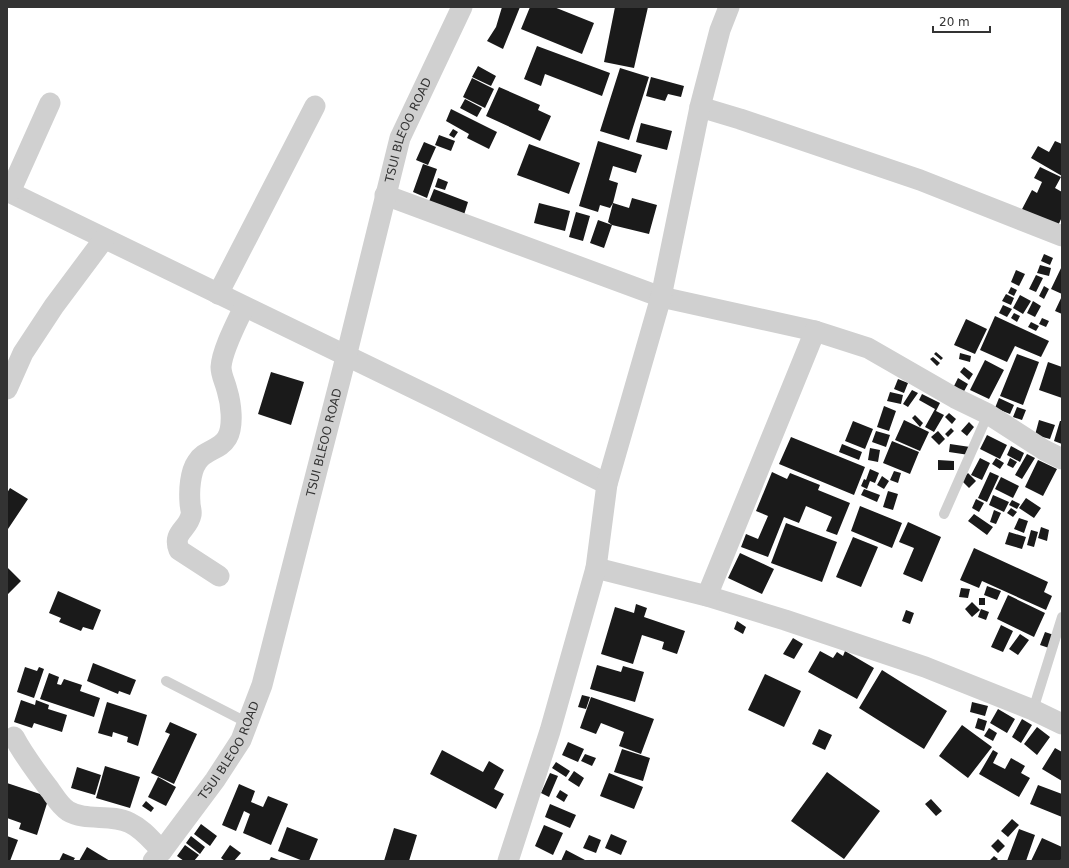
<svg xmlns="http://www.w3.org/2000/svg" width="1069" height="868" viewBox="0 0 1069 868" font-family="'DejaVu Sans',sans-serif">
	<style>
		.building { fill: #1a1a1a }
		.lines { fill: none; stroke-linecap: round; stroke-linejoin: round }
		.service { stroke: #d0d0d0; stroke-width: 10 }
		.minor { stroke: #d0d0d0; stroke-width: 21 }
		.labels { text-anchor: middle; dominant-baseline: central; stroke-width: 4; stroke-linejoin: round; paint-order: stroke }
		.street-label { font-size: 12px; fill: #333; stroke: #fff }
	</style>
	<rect width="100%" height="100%" fill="#fff"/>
	<!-- building -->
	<path class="building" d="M502,7h18l-17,42 -16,-8 9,-14z
		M530,7h24l40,16 -12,31 -61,-25z
		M615,7h33l-14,61 -30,-6z
		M537,46l73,27 -8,23 -57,-22 -4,12 -17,-7z
		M478,66l18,10 -5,10 -19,-9z
		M620,68l29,9 -20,63 -29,-9z
		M651,77l33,9 -3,11 -13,-3 -3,7 -19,-5z
		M472,78l22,11 -9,19 -22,-11z
		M499,87l41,18 -2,5 13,6 -11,25 -54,-25z
		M465,99l17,9 -5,9 -17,-9z
		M451,109l46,23 -8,17 -22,-11 2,-4 -23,-13z
		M641,123l31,8 -5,19 -31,-8z
		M453,129l5,3 -4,6 -5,-3z
		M439,135l16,6 -4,10 -16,-6z
		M598,141l44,14 -6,18 -23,-7 -4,14 9,3 -5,20 16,5 3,-10 25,7 -8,29 -37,-9 -4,-3 5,-19 -3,5 -10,-3 -2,7 -19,-6z
		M1055,141l7,3v32l-31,-18 7,-12 11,6z
		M424,142l12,5 -8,18 -12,-5z
		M529,144l51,19 -11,31 -52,-19z
		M423,164l14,5 -10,29 -14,-6z
		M1040,167l21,10 -6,11 7,4v25l-6,13 -36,-17 12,-23 5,3 5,-11 -8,-4z
		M438,178l10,4 -3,8 -10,-3z
		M434,189l34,13 -5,16 -35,-14z
		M539,203l31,8 -5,20 -31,-8z
		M576,212l14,4 -7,25 -14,-4z
		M598,220l14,5 -8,23 -14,-5z
		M1044,254l9,4 -3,7 -9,-4z
		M1040,265l11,3 -2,8 -12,-3z
		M1062,266v28l-11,-5z
		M1016,270l9,4 -6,12 -8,-4z
		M1036,275l7,3 -7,14 -7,-3z
		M1044,286l5,3 -5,10 -5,-3z
		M1011,287l6,3 -3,6 -6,-3z
		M1006,294l8,4 -3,7 -9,-4z
		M1020,295l11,6 -8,13 -10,-6z
		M1062,296v18l-7,-3z
		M1033,301l8,5 -6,11 -8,-4z
		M1003,305l9,4 -5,8 -8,-4z
		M1014,313l6,3 -3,6 -6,-4z
		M995,316l54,25 -8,16 -26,-11 -8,16 -27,-12z
		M1042,318l7,3 -3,6 -7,-3z
		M966,319l21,10 -12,25 -21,-9z
		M1031,322l8,4 -3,5 -8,-4z
		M936,352l7,6 -2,2 -7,-6z
		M960,353l11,3 -1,6 -11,-3z
		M1017,354l22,8 -16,43 -23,-9z
		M933,357l7,6 -3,3 -7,-7z
		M985,360l19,10 -15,29 -19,-9z
		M1048,362l14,5v31l-23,-8z
		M964,367l9,7 -4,6 -9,-8z
		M271,372l33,10 -13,43 -33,-11z
		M958,378l10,6 -6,11 -10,-5z
		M898,379l10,4 -4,10 -10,-4z
		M912,390l6,3 -10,14 -5,-3z
		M890,392l13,3 -2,9 -14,-3z
		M922,394l18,9 -4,8 8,4 -10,17 -9,-5 10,-18 -16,-9z
		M999,398l15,7 -4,9 -15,-6z
		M884,406l12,5 -7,20 -12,-4z
		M1017,407l9,3 -4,10 -9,-3z
		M949,413l7,6 -4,5 -7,-7z
		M915,415l8,8 -3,4 -8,-9z
		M904,420l25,12 -9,19 -25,-11z
		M1039,420l16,5 -5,14 -15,-4z
		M853,421l20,8 -8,20 -20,-8z
		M1060,421h2v23l-8,-3z
		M969,422l5,5 -7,9 -6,-5z
		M951,428l3,3 -6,6 -3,-3z
		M876,431l14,4 -4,12 -14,-5z
		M938,431l7,8 -6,6 -8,-8z
		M987,435l20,10 -7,14 -20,-10z
		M791,437l74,30 -11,28 -75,-31z
		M892,441l27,11 -9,22 -27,-11z
		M842,444l20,8 -3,8 -20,-8z
		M950,444l20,3 -1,8 -20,-3z
		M1011,446l13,7 -4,9 -13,-7z
		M870,448l10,2 -2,12 -10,-2z
		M1027,454l8,4 -13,21 -7,-4z
		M980,458l10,5 -8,17 -11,-5z
		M996,458l8,5 -4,6 -8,-5z
		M1010,458l7,4 -4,6 -6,-3z
		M938,460l16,1v9h-16z
		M1038,460l19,9 -14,27 -18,-9z
		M870,469l9,4 -4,10 -5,-2 -3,8 -6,-3 3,-7 2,1z
		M894,471l7,2 -3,10 -8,-3z
		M772,472l15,7 3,-6 30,12 -2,5 32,13 -13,32 -11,-4 6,-14 -26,-11 -7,17 -15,-6 -16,40 -27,-10 5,-13 12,5 10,-23 -12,-5z
		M990,472l9,4 -12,26 -9,-4z
		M968,473l8,8 -7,7 -8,-8z
		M882,476l7,5 -5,8 -7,-4z
		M1001,477l18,9 -6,12 -18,-9z
		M10,488l18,11 -20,30 -1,-36z
		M864,489l16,6 -3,7 -16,-7z
		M888,491l10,3 -5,16 -10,-3z
		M993,495l16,7 -5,10 -15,-7z
		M1026,498l15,10 -7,10 -15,-10z
		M976,499l8,4 -5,9 -7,-4z
		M1012,500l8,4 -3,5 -8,-4z
		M860,506l42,17 -10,25 -41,-17z
		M1011,508l6,4 -4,5 -6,-4z
		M994,510l7,3 -5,11 -6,-2z
		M974,514l19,13 -6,8 -19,-14z
		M1019,518l9,3 -4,12 -10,-4z
		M908,522l33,15 -19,45 -19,-8 11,-26 -15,-6z
		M786,523l51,19 -15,40 -51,-19z
		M1041,527l8,3 -2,11 -9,-3z
		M1031,530l7,2 -4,15 -7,-2z
		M1009,532l17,5 -4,12 -17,-5z
		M853,537l25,10 -17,40 -25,-10z
		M974,548l74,34 -4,10 8,4 -6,14 -64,-29 -3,7 -19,-8z
		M740,553l34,16 -12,25 -34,-16z
		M7,567l14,14 -14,14z
		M987,586l14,5 -4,9 -13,-5z
		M961,588l9,1 -2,9 -9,-1z
		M58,591l43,19 -8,20 -10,-3 -2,4 -22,-9 2,-4 -12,-5z
		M1008,595l37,18 -11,24 -37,-18z
		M979,598h6v7h-6z
		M972,602l8,8 -8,7 -7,-8z
		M636,604l11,4 -3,9 41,14 -8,23 -15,-5 2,-7 -22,-7 -9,29 -32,-10 14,-47 19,6z
		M981,609l8,3 -3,8 -8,-3z
		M906,610l8,3 -4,11 -8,-3z
		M737,621l9,6 -3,7 -9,-5z
		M1001,625l12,6 -10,21 -12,-5z
		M1045,632l9,3 -5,13 -9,-3z
		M1020,634l9,6 -11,15 -9,-6z
		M793,638l10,6 -9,15 -11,-5z
		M820,651l13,7 4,-6 6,4 2,-5 29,17 -17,31 -49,-27z
		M93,663l43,17 -6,15 -11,-4 -1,3 -31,-13z
		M597,665l24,7 2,-6 21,6 -9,30 -45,-13z
		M25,667l12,4 2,-4 5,2 -10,29 -17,-6z
		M882,670l65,41 -23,38 -65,-41z
		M49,673l10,4 -2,7 4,1 3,-6 18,6 -2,6 20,7 -6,19 -54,-18z
		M765,674l36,17 -17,36 -36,-17z
		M582,695l8,2 -4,12 -8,-2z
		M591,697l63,22 -13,35 -22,-8 5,-14 -23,-9 -5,11 -16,-6z
		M21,700l14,5 1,-5 13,5 -1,4 19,6 -5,17 -28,-9 -2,5 -18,-6z
		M107,702l40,13 -9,31 -11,-4 1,-5 -15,-5 -1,5 -14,-4z
		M972,702l16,4 -3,10 -15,-4z
		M998,709l17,10 -8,14 -17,-10z
		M978,718l9,3 -3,10 -9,-3z
		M1022,719l10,6 -11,18 -9,-6z
		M170,722l27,12 -23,50 -23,-11 19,-39 -5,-2z
		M962,725l30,22 -24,31 -29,-22z
		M1037,727l13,10 -13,18 -13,-11z
		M989,728l8,5 -4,8 -9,-5z
		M819,729l13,6 -7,15 -13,-6z
		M568,742l16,7 -6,13 -16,-7z
		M1055,748l7,4v29l-20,-12z
		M622,749l28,9 -7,23 -29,-9z
		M442,750l41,22 6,-11 15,9 -10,19 10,5 -8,15 -66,-35z
		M993,750l5,3 -5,10 12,6 6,-11 14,8 -4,7 9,5 -11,19 -40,-23z
		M585,754l11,4 -4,8 -11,-5z
		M556,762l14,9 -4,6 -14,-9z
		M105,766l35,11 -10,31 -34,-10z
		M77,767l24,8 -6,20 -24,-7z
		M574,771l10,7 -5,9 -11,-7z
		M827,772l53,39 -36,48 -53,-38z
		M550,773l8,3 -9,21 -8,-4z
		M609,773l34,14 -9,22 -34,-13z
		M158,777l18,10 -10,19 -18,-9z
		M7,783l42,14 -12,38 -18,-6 2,-6 -14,-5z
		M239,784l16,7 -4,11 12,5 5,-11 20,8 -17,41 -28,-12 7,-19 -6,-3 -8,20 -14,-6z
		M1038,785l24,9v23l-32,-13z
		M560,790l8,5 -4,7 -8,-5z
		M931,799l11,12 -6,5 -11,-12z
		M146,801l8,7 -3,4 -9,-6z
		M550,804l26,11 -6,13 -25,-11z
		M1012,819l7,6 -11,12 -7,-6z
		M201,824l16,12 -7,10 -16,-12z
		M544,825l19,8 -10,22 -18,-9z
		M287,827l31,12 -9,22h-6l-25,-10z
		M394,828l23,7 -8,26h-25z
		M1019,829l16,6 -9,26h-19z
		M611,834l16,7 -6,14 -16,-7z
		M589,835l12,5 -5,13 -13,-5z
		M7,836l11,4 -8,21h-3z
		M191,836l14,11 -5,7 -14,-11z
		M1042,838l20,9v11l-2,3h-29z
		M998,839l7,7 -7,7 -7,-7z
		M185,845l14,10 -5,6h-10l-7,-5z
		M230,845l11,8 -7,8h-9l-4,-3z
		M87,847l23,14h-31z
		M566,850l19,10 -1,1h-23z
		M63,853l12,5 -2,3h-14z
		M994,856l4,3 -2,2h-7z
		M271,857l11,4h-13z"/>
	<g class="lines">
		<!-- service -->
		<path class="service" d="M944,514l44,-100
			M166,681l82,42
			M1033,710l29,-93"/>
		<!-- minor -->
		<g class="minor">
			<path d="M700,107l40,12 180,61 142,56"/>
			<path d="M7,191l437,212 163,81"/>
			<path d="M10,192l40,-89"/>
			<path d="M385,195l276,102 154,34 53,17 87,50 33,16 56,36 18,9"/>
			<path d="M218,294l97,-188"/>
			<path d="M7,389l16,-36 31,-47 50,-67"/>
			<path d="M596,568l111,28 78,24 140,47 108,43 29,14"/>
			<path d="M219,576l-40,-26c-7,-18 9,-20 12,-35 1,-3 -1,-8 -1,-12 -1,-12 0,-31 7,-41 7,-12 23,-12 30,-24 7,-12 4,-35 0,-48 -2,-8 -6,-15 -6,-23 1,-17 16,-45 23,-60"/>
			<path d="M707,596l108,-265"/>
			<path d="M14,737c10,19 23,36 36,53 5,7 10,16 18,21 18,11 43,2 62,12 13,6 22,18 32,28"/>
			<path id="s1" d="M153,861l9,-10 53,-71 26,-40 21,-55 84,-328 54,-219 62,-131"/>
			<path d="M508,861l42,-130 46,-163 11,-84 54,-187 39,-190 20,-77 9,-23"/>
		</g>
	</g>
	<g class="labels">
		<!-- street labels -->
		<g class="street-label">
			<text stroke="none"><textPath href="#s1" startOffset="783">TSUI BLEOO ROAD</textPath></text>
			<text stroke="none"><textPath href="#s1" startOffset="459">TSUI BLEOO ROAD</textPath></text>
			<text stroke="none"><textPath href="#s1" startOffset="135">TSUI BLEOO ROAD</textPath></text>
		</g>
	</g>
	<!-- border -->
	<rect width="1069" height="868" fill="none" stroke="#333333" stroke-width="16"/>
	<!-- scale -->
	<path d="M933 26v6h57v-6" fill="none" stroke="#333333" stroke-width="2"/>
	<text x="939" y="26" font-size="12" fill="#333333" stroke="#ffffff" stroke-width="3" paint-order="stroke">20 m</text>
</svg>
